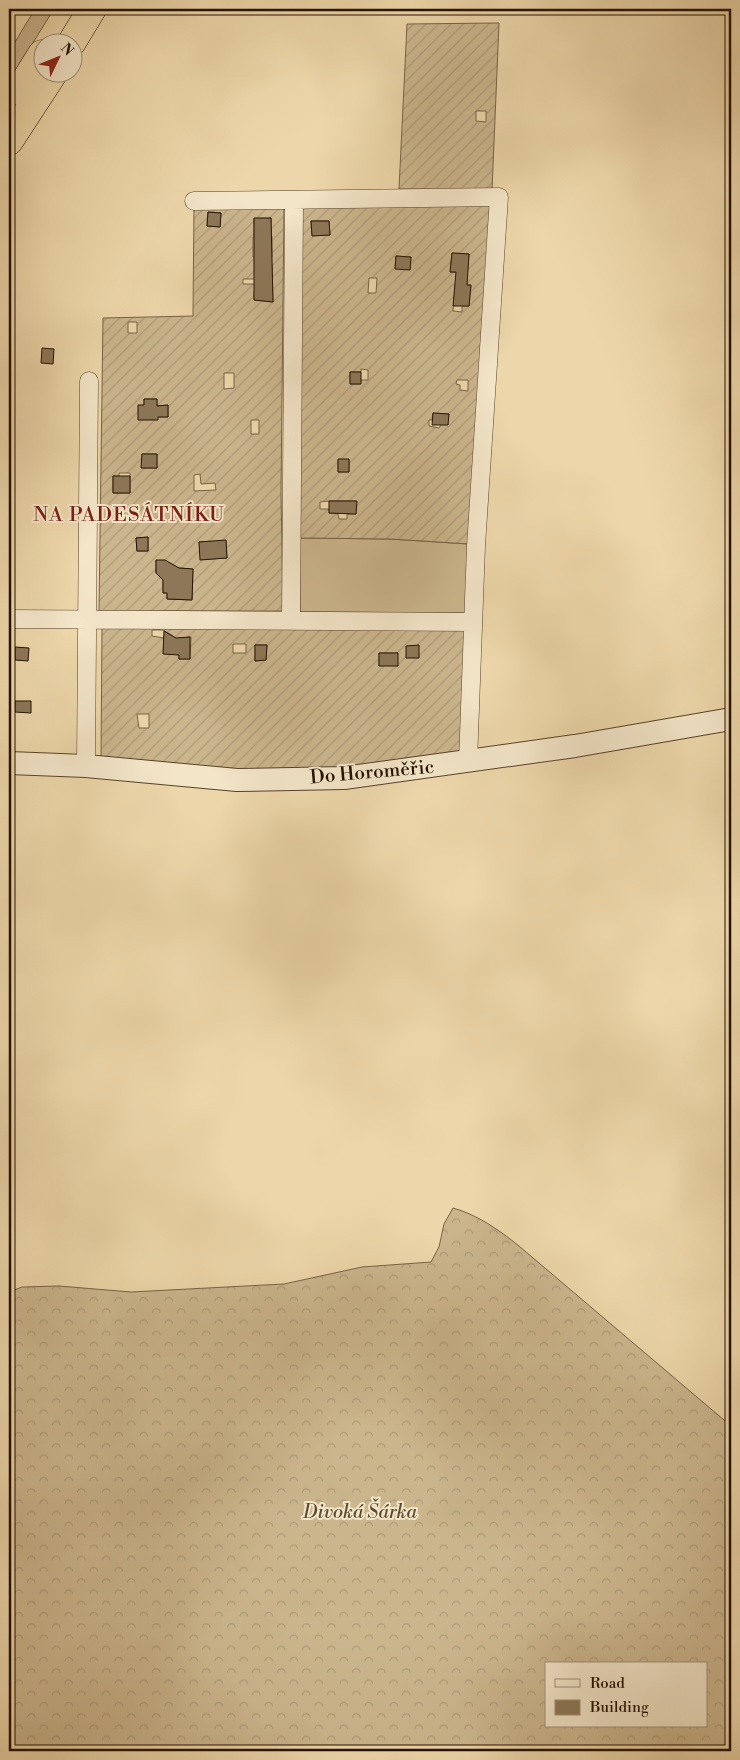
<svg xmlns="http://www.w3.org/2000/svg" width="740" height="1760" viewBox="0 0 740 1760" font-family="'Libre Bodoni',serif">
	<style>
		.grass { fill: #cbb58d; stroke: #786246 }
		.forest { fill: url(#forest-crowns); stroke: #786246; fill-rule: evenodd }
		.garden { fill: url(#garden-furrows); stroke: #786246; fill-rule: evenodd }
		.building { fill: #8d7758; stroke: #241000 }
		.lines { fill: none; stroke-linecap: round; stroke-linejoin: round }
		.minor-casing { stroke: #56422a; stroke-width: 19 }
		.tertiary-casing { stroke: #56422a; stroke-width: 24 }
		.trunk-casing { stroke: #241000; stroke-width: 29 }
		.minor { stroke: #f3e5c8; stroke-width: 18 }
		.tertiary { stroke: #f3e5c8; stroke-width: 22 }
		.trunk { stroke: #edd7aa; stroke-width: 28 }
		.labels { text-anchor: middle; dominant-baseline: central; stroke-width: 4; stroke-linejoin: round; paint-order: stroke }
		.street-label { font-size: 19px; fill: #241000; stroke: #f3e5c8 }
		.park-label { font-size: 19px; font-style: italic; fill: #5e4a31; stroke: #f3e5c8 }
		.neighbourhood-label { font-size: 20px; letter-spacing: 1px; fill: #7a1f14; stroke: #f3e5c8 }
	</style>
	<defs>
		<pattern id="forest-crowns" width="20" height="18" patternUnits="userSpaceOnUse" patternTransform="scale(1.25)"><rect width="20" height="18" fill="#cbb58d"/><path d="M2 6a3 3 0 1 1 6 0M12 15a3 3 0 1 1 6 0" fill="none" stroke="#ae9b78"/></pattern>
		<pattern id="garden-furrows" width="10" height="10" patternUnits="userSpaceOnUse" patternTransform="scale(1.25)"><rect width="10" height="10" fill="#cbb58d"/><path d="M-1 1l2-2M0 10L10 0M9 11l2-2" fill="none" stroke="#ae9b78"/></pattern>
	</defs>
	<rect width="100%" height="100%" fill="#edd7aa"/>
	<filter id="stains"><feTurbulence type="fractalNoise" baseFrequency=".004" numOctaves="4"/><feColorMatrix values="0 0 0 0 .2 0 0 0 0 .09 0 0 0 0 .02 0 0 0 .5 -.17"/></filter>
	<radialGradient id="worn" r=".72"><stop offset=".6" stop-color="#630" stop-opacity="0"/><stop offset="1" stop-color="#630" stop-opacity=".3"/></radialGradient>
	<!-- grass -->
	<path class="grass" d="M35,9h19l-45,72v-29z
		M300,538l90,1 79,5 -2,69 -167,-1z"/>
	<!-- forest -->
	<path class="forest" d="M453,1208c25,7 46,22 66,38l212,180v325h-722v-459l13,-5 37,-1 72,6 153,-8 78,-17 69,-5 8,-15 5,-23zM546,1664h160v62h-160z"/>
	<!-- garden -->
	<path class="garden" d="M499,23l-7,167 -93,-1 8,-165zM476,111h10v11l-10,-1z
		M284,206l-3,287 2,118h-184l4,-293 90,-2 1,-109zM208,212l13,1 -1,14 -13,-1zM271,218v18h-17v-17zM272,236v21h-19v-20zM259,264h13l1,38 -19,-2v-9h4v-7h-15v-5h16zM128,322h9v11h-9zM224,373h10v15l-10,1zM144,399h13v7l11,-1v12h-10l-14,-12zM251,420h8v14h-8zM142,454h15v14h-14zM119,473h11v20h-17v-17h6zM200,474l1,10 14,-1 1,7 -22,1v-16zM148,537v14h-11l-1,-13zM226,541l1,17 -20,1 -7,-6 -1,-11zM156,560l23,8 14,1 -1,31 -25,-1v-6h-4v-13l-7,-7z
		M491,206l-22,338 -79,-5 -90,-1 1,-331zM311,221h18l1,14h-18zM452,253l17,1 -1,14h-5l-1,5 -12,-1zM396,256l15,1 -1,13 -15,-2zM369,278h8l-1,15h-8zM455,284l16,1 -2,21h-7v6l-9,-1zM361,369l7,1v10h-7l-1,4h-10v-12h11zM457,380h11v11l-8,-1v-5l-4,-1zM433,413l16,1 -10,14 -10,-2v-6h3zM338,460h11v12h-11zM329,501h27v13h-9v5h-8l-1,-5 -9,-1v-4h-9v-7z
		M102,628l364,2 -6,126 -118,14 -109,2 -132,-13zM152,630h11l10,6 -1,18 -8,-16 -12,-2zM191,637l-1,22h-11v-21zM233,644h13v9h-13zM255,645h12l-1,15 -11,1zM379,653h19l-19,13zM137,714h12v14h-10z"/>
	<!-- building -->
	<path class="building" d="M208,212l13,1 -1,14 -13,-1z
		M254,218h17l2,84 -19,-2z
		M311,221h18l1,14 -18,1z
		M452,253l17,1 -2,31h4l-2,21h-16l3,-34h-6z
		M396,256l15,1 -1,13 -15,-1z
		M42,348l12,1 -1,15 -12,-1z
		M350,372h11v12h-11z
		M144,399h13v7l11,-1v12h-10v3h-20v-15h6z
		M433,413l16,1 -1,11h-16z
		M142,454h15v14h-16z
		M338,459h11v13h-11z
		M113,476h17v17h-17z
		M329,501h28l-1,13 -27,-1z
		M148,537v14h-11l-1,-13z
		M226,540l1,18 -27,2 -1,-18z
		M156,560h9l14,8 14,1 -1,31 -25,-1v-6h-4v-13l-7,-7z
		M164,631l12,7 14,-1v22h-11v-4l-16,-1z
		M255,645h12l-1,15 -11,1z
		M419,645v13h-13v-12z
		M15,647l14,1 -1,13 -13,-1z
		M379,653h19v13h-19z
		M15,701h16v12l-16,-1z"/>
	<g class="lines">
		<defs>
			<path id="minor" d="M194,201l305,-4 -23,349 -8,216
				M9,619l464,3
				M291,620l3,-419
				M86,766l3,-385"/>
			<path id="tertiary" d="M9,763l77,3 151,14 107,-2 231,-32 156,-27"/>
			<path id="trunk" d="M72,42l20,-33
				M19,91l23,-37
				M9,141l45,-69"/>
		</defs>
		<!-- minor casing -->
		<use href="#minor" class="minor-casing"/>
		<!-- tertiary casing -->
		<use href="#tertiary" class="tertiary-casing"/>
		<!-- trunk casing -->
		<use href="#trunk" class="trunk-casing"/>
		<!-- minor -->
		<use href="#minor" class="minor"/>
		<!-- tertiary -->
		<use href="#tertiary" class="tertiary"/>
		<!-- trunk -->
		<use href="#trunk" class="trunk"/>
	</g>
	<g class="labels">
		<!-- street labels -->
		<g class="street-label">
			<text transform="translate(372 772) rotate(-5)">Do Horoměřic</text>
		</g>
		<!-- park labels -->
		<g class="park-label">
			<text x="360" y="1512">Divoká Šárka</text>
		</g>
		<!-- neighbourhood labels -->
		<g class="neighbourhood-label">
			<text x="129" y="515">NA PADESÁTNÍKU</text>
		</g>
	</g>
	<!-- margin -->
	<rect width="740" height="1760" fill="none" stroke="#edd7aa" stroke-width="30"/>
	<rect x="10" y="10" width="720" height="1740" fill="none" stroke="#241000" stroke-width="2.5"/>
	<rect x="15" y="15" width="710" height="1730" fill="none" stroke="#241000"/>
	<!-- legend -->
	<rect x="545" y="1662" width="162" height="65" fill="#f3e5c8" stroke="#a09078"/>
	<rect x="555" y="1679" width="25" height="8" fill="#f3e5c8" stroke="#a09078"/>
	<text x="590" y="1688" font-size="15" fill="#241000">Road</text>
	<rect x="555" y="1700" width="25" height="15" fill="#8d7758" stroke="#a09078"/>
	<text x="590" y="1712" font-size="15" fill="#241000">Building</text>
	<!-- north arrow -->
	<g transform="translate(58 58) rotate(47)"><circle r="24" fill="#f3e5c8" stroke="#a09078"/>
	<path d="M0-4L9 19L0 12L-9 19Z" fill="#8f2418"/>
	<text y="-8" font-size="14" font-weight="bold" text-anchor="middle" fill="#241000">N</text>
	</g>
	<rect width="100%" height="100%" filter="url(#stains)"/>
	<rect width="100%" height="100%" fill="url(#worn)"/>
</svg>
